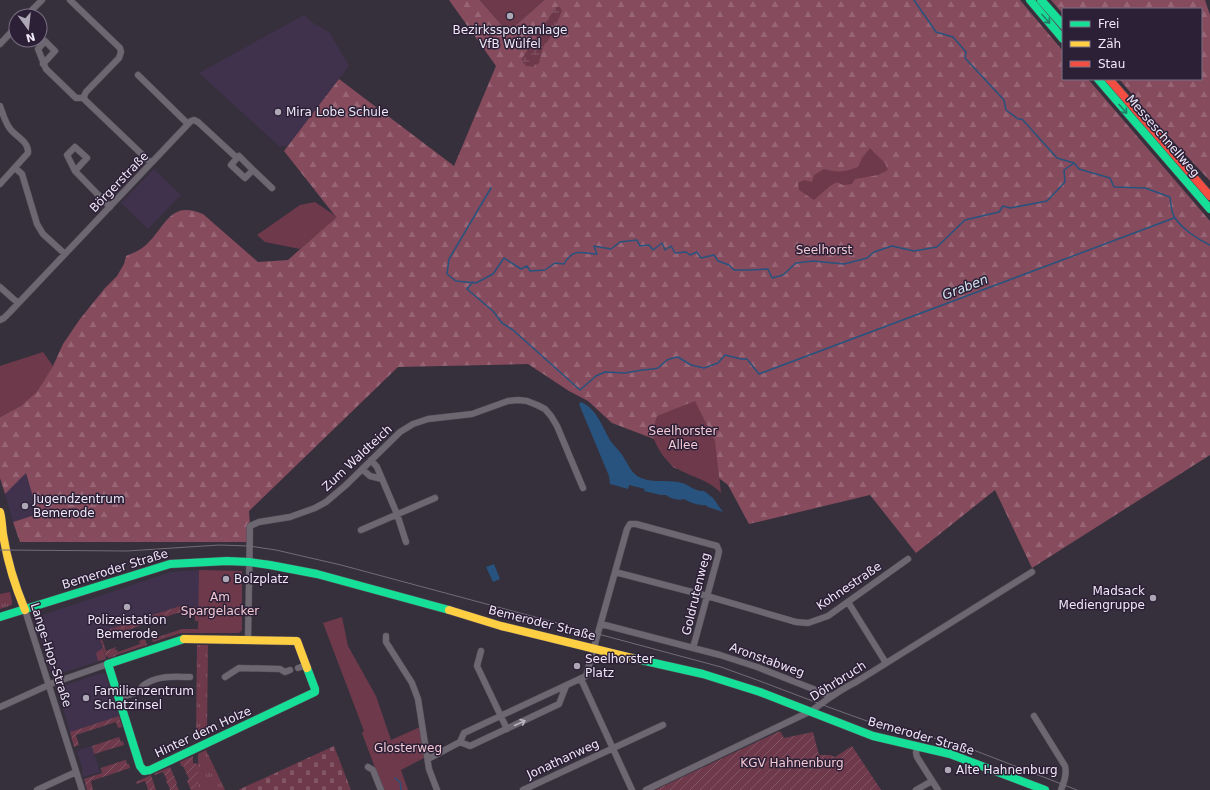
<svg xmlns="http://www.w3.org/2000/svg" width="1210" height="790" viewBox="0 0 1210 790" font-family="'DejaVu Sans',sans-serif">
	<style>
		.built { fill: #40324d }
		.grass { fill: url(#grass-tufts) }
		.forest { fill: url(#forest-firs) }
		.wetland { fill: url(#wetland-marsh) }
		.cemetery { fill: url(#cemetery-stones) }
		.park { fill: #6e3a4b }
		.garden { fill: url(#garden-furrows) }
		.water { fill: #27537e }
		.lines { fill: none; stroke-linecap: round; stroke-linejoin: round }
		.stream { stroke: #27537e; stroke-width: 1.5 }
		.street-casing { stroke: #544e59; stroke-width: 7 }
		.fast-casing { stroke: #544e59; stroke-width: 9 }
		.slow-casing { stroke: #544e59; stroke-width: 9 }
		.jam-casing { stroke: #544e59; stroke-width: 9 }
		.street { stroke: #6c6771; stroke-width: 6 }
		.fast { stroke: #16e098; stroke-width: 8 }
		.slow { stroke: #ffcf43; stroke-width: 8 }
		.jam { stroke: #f24e42; stroke-width: 8 }
		.tram { stroke: #726c77; stroke-width: 1 }
		.oneway { stroke: #218068 }
		.oneway2 { stroke: #bbb4c1 }
		.poi-dot { fill: #aea8b6; stroke: #2c2037; stroke-width: 1.5 }
		.labels { text-anchor: middle; dominant-baseline: central; stroke-width: 3; stroke-linejoin: round; paint-order: stroke }
		.poi-label { font-size: 12px; fill: #efe8f7; stroke: #2c2037; text-anchor: start }
		.street-label { font-size: 12px; fill: #efe8f7; stroke: #2c2037 }
		.park-label { font-size: 12px; fill: #f4c9d3; stroke: #2c2037 }
		.water-label { font-size: 13px; font-style: italic; fill: #d4e2f0; stroke: #2c2037 }
	</style>
	<defs>
		<pattern id="grass-tufts" width="24" height="20" patternUnits="userSpaceOnUse"><rect width="24" height="20" fill="#6e3a4b"/><path d="M3 7l-1-3M5 7V3M7 7l1-3M15 17l-1-3M17 17v-4M19 17l1-3" fill="none" stroke="#835666"/></pattern>
		<pattern id="forest-firs" width="22" height="20" patternUnits="userSpaceOnUse"><rect width="22" height="20" fill="#864b5d"/><path d="M5 1l3.5 6h-7zM16 11l3.5 6h-7z" fill="#976575"/></pattern>
		<pattern id="wetland-marsh" width="20" height="14" patternUnits="userSpaceOnUse"><rect width="20" height="14" fill="#6e3a4b"/><path d="M1 5h8M5 5V1M11 12h8M15 12V8" fill="none" stroke="#835666"/></pattern>
		<pattern id="cemetery-stones" width="16" height="16" patternUnits="userSpaceOnUse"><rect width="16" height="16" fill="#6e3a4b"/><path d="M2 7V4a2 2 0 0 1 4 0v3zM10 15v-3a2 2 0 0 1 4 0v3z" fill="#835666"/></pattern>
		<pattern id="garden-furrows" width="10" height="10" patternUnits="userSpaceOnUse"><rect width="10" height="10" fill="#6e3a4b"/><path d="M-1 1l2-2M0 10L10 0M9 11l2-2" fill="none" stroke="#835666"/></pattern>
	</defs>
	<rect width="100%" height="100%" fill="#36303c"/>
	<!-- built -->
	<path class="built" d="M304,15l9,8 16,9 20,34 -61,80h-9l-80,-73z
		M154,169l27,26 -33,34 -27,-26z
		M26,473l12,41 -25,8 -8,-28z
		M199,570v37l-19,-1 -82,27 8,26 -54,17 -18,-58 137,-46z
		M102,673l3,1 14,42 -49,16 -13,-44z
		M92,746l8,26 -17,5 -1,-5 1,-1 -6,-20z"/>
	<!-- grass -->
	<path class="grass" d="M10,592l2,9v4l-12,4v-15z
		M182,629h16v4h-17l-28,9 -1,-3z
		M145,639l2,6 -31,10 -2,-5 2,-1 2,3 22,-8 -1,-3z
		M197,645h11l-1,90 -11,5z
		M103,648l3,11 -8,2 -2,-8z
		M206,750l19,40h-27v-36z"/>
	<!-- forest -->
	<path class="forest" d="M449,0h31l28,32 36,-32h476l43,51v28h25l122,142v234l-178,113 -37,-78 -79,63 -46,-58 -121,29 -21,-39 -13,-10 -41,-7 -10,-12 -10,-17 -42,-16 -24,-22 -19,-10 -41,-27 -130,3 -149,144 1,15 -1,16h-229l-7,-20 25,-8 -12,-41 -21,21 -5,-16v-61l22,-12 31,-39 10,-22 17,-25 25,-31 12,-12 7,-12 2,-8c7,-3 15,-6 21,-12 19,-18 23,-44 56,-30l55,48 30,-2 48,-43 -52,-66 55,-72 115,87 42,-100z
		M1051,0h154l5,15v166l-49,-53 -42,-49h82v-70h-138v5z"/>
	<!-- wetland -->
	<path class="wetland" d="M556,7h4l2,4 -11,25 -9,14 -3,13 -6,4 -7,-1 -5,-6z"/>
	<!-- cemetery -->
	<path class="cemetery" d="M334,746l17,44h-113z"/>
	<!-- park -->
	<path class="park" d="M480,0h64l-36,32z
		M870,148l15,15 3,7 -10,5 -23,4 -3,5 -9,1 -6,-3 -7,4 -16,14 -15,-10 -1,-7 6,-3 8,2 2,-7 10,-6c13,4 20,3 34,-2l4,-9z
		M315,202l22,15 -37,32 -35,-7 -8,-7 43,-30z
		M43,352l10,14 -16,26 -15,13 -22,12v-51z
		M695,401l20,40 6,52c-19,-20 -45,-15 -61,-42 -9,-15 -8,-18 -3,-35z
		M199,570l43,1v59l-3,3h-41z
		M342,617l6,29 28,50 15,44 29,-13 4,31 -23,12 7,20h-30l-1,-17 -15,-40 2,-2 -41,-108z"/>
	<!-- garden -->
	<path class="garden" d="M180,606l19,1 -1,14h-3v-7l-18,-1 -49,17 1,5 -8,2 -2,-4 -17,6 4,12 10,-4v1l-2,1 2,7 -8,2v-2l-2,1 -8,-24z
		M119,716l3,11 -4,1 -2,-6 -40,13 3,10 -5,2 -4,-15z
		M780,731l4,7 29,-6 6,23h11l5,2 17,-11 29,44h-226z
		M119,737l2,5 2,-1 1,4 -30,9 -2,-8z
		M193,756v7l5,1v26h-7l-4,-9 2,-2 -6,-13h-2l-1,-4z
		M128,759l-2,1 1,4h2l1,4 -39,13 2,9h-6l-3,-11 18,-6 -1,-5z
		M170,767l7,16 -1,1 3,6h-10l1,-1 -4,-8 1,-1 -4,-8 -8,3 -1,-1z
		M151,775l5,15h-9l1,-1 -3,-8 -8,3 -1,-2z"/>
	<!-- water -->
	<path class="water" d="M581,402c17,7 22,28 31,41 4,5 9,9 12,15 4,6 8,16 15,19 10,6 27,3 39,5 10,1 16,10 26,9l9,7 10,14 -15,-5 -3,-2c-8,0 -14,-2 -21,-6 -5,2 -15,-1 -18,-4h-5l-17,-4 1,-2 -16,-4 -1,4 -18,-5 -1,-8 -30,-72z
		M494,564l6,15 -7,3 -7,-15z"/>
	<g class="lines">
		<!-- stream -->
		<path class="stream" d="M914,0l22,32 17,5 13,15 -1,6 39,42 2,10 12,9h4l35,39 17,5
			M491,188l-42,71 -2,15 9,7 20,2 17,-9 11,-16 17,11 6,-3 3,5 15,-1 10,-7 9,1c9,-16 17,-11 33,-10l-3,-8 17,3 9,-7 17,-2 3,6 9,-1 4,5 9,-7 3,7 6,-4 4,7 11,-1 4,3 7,-3 4,6 13,-3 4,6 11,4 5,5h17l17,-1 4,9 11,-3 13,-12 17,-2 31,3 23,-6 7,-6 18,-6 22,5 23,-4 28,-27 34,-8 4,-6 7,2 37,-7 18,-19 -1,-12 10,-7 5,6 31,9 4,9 31,1 25,9c1,7 1,16 5,21 7,11 24,22 35,27
			M473,282l-6,7 26,22 9,12 11,7 67,60 16,-14 9,-4 20,1 17,-3 11,-1 5,-1 9,-8 6,-2 5,-1 13,8 13,3 14,-5 7,-8 16,4h6l12,15 415,-156
			M395,778l5,4 1,8"/>
		<defs>
			<path id="street" d="M70,0l50,48 1,4 -2,6 -33,34 -2,4 1,4 66,63
				M26,16l16,-16
				M0,44l16,-17
				M43,64l12,-13 -10,-10 -7,8 8,20 30,29h8
				M138,75l50,49
				M0,106c3,8 5,17 11,24 6,7 18,12 17,23l-28,31
				M15,168l7,6 15,50 6,10 22,20
				M253,170l19,18
				M75,171l12,-13 -12,-11 -8,8 8,16 35,36
				M0,287l18,16
				M0,320l4,-2 6,-6 181,-191 3,-1 4,2 39,36 2,-2 14,14 -8,8 -14,-13 6,-7
				M371,460l6,7 20,47 9,28
				M362,469l8,7 12,3
				M361,530l74,-32
				M615,572l92,24 89,26 12,1 20,-7 80,-57
				M848,602l38,61
				M25,610l57,180
				M601,624l119,31 37,12 74,29
				M386,636v6l26,41 6,16 11,70 8,21
				M248,639l2,-113 9,-4 31,-5 25,-9 11,-6 20,-17 54,-53 13,-8 15,-5 44,-5 36,-13 10,-1 9,1 10,4 8,4 6,7 6,10 26,62
				M481,651l-4,15 30,63
				M298,668l9,-3
				M225,677l14,-9 41,1 5,3 5,-2
				M581,679l51,111
				M119,698l19,-6c3,-2 3,-5 6,-7 13,-10 31,-8 46,-8
				M0,707l53,-24 55,-19
				M1034,716l31,50c2,8 -1,16 -4,24
				M460,742l10,4 89,-42 7,-18
				M917,746l-1,7 1,4 21,33
				M428,759l32,-17 4,-9 122,-57 41,-147 3,-5h6l81,22 2,5 -1,5 -25,92
				M368,767l5,3 8,20
				M37,790l39,-18
				M523,790l140,-65
				M646,790l165,-79c14,-10 28,-21 45,-29l176,-110
				M916,790l16,-9"/>
			<path id="fast" d="M1030,0l33,39
				M1041,0l22,25
				M1098,79l112,130
				M0,617l170,-53 57,-3 22,1 21,3 47,9 132,36
				M184,639l-76,25 32,102 4,5 6,-1 165,-78v-3l-8,-21
				M632,658l71,16 57,18 113,44 77,18 95,36"/>
			<path id="slow" d="M0,512c2,7 2,15 3,22 4,26 12,52 22,76
				M449,610l52,16 131,32
				M184,639l113,2 10,27"/>
			<path id="jam" d="M1109,79l101,117"/>
		</defs>
		<!-- street casing -->
		<use href="#street" class="street-casing"/>
		<!-- fast casing -->
		<use href="#fast" class="fast-casing"/>
		<!-- slow casing -->
		<use href="#slow" class="slow-casing"/>
		<!-- jam casing -->
		<use href="#jam" class="jam-casing"/>
		<!-- street -->
		<use href="#street" class="street"/>
		<!-- fast -->
		<use href="#fast" class="fast"/>
		<!-- slow -->
		<use href="#slow" class="slow"/>
		<!-- jam -->
		<use href="#jam" class="jam"/>
		<!-- tram -->
		<path class="tram" d="M0,550l127,1 92,-6 30,1 27,4 65,15 380,102c49,17 97,37 146,54 30,10 61,15 91,23l119,46"/>
	</g>
	<!-- one-way arrows -->
	<defs><path id="oneway-shaft" d="M-6 0H5M1.5-3L5.5 0L1.5 3" fill="none" stroke-width="1.6" stroke-linecap="round" stroke-linejoin="round"/></defs>
	<g class="oneway">
		<use href="#oneway-shaft" transform="translate(1046 19) rotate(49)"/>
		<use href="#oneway-shaft" transform="translate(1123 109) rotate(49)"/>
	</g>
	<use class="oneway2" href="#oneway-shaft" transform="translate(520 723) rotate(-25)"/>
	<!-- markers -->
	<g class="poi-dot">
		<circle cx="510" cy="16" r="4"/>
		<circle cx="278" cy="112" r="4"/>
		<circle cx="25" cy="506" r="4"/>
		<circle cx="226" cy="579" r="4"/>
		<circle cx="1153" cy="598" r="4"/>
		<circle cx="127" cy="607" r="4"/>
		<circle cx="577" cy="666" r="4"/>
		<circle cx="86" cy="698" r="4"/>
		<circle cx="948" cy="770" r="4"/>
	</g>
	<g class="labels">
		<!-- poi labels -->
		<g class="poi-label">
			<text x="510" y="30" text-anchor="middle">Bezirkssportanlage<tspan x="510" dy="14">VfB Wülfel</tspan></text>
			<text x="286" y="112">Mira Lobe Schule</text>
			<text x="33" y="499">Jugendzentrum<tspan x="33" dy="14">Bemerode</tspan></text>
			<text x="234" y="579">Bolzplatz</text>
			<text x="1145" y="591" text-anchor="end">Madsack<tspan x="1145" dy="14">Mediengruppe</tspan></text>
			<text x="127" y="620" text-anchor="middle">Polizeistation<tspan x="127" dy="14">Bemerode</tspan></text>
			<text x="585" y="659">Seelhorster<tspan x="585" dy="14">Platz</tspan></text>
			<text x="94" y="691">Familienzentrum<tspan x="94" dy="14">Schatzinsel</tspan></text>
			<text x="956" y="770">Alte Hahnenburg</text>
		</g>
		<!-- street labels -->
		<g class="street-label">
			<text transform="translate(1163 136) rotate(49)">Messeschnellweg</text>
			<text transform="translate(119 182) rotate(-46)">Börgerstraße</text>
			<text transform="translate(357 458) rotate(-43)">Zum Waldteich</text>
			<text transform="translate(115 569) rotate(-17)">Bemeroder Straße</text>
			<text transform="translate(849 586) rotate(-34)">Kohnestraße</text>
			<text transform="translate(696 594) rotate(-76)">Goldrutenweg</text>
			<text transform="translate(542 623) rotate(14)">Bemeroder Straße</text>
			<text transform="translate(51 655) rotate(72)">Lange-Hop-Straße</text>
			<text transform="translate(767 660) rotate(20)">Aronstabweg</text>
			<text transform="translate(838 681) rotate(-32)">Döhrbruch</text>
			<text transform="translate(203 732) rotate(-25)">Hinter dem Holze</text>
			<text transform="translate(921 736) rotate(16)">Bemeroder Straße</text>
			<text transform="translate(563 759) rotate(-25)">Jonathanweg</text>
		</g>
		<!-- park labels -->
		<g class="park-label">
			<text x="824" y="250">Seelhorst</text>
			<text x="683" y="431">Seelhorster<tspan x="683" dy="14">Allee</tspan></text>
			<text x="220" y="597">Am<tspan x="220" dy="14">Spargelacker</tspan></text>
			<text x="408" y="748">Glosterweg</text>
			<text x="792" y="763">KGV Hahnenburg</text>
		</g>
		<!-- water labels -->
		<g class="water-label">
			<text transform="translate(965 287) rotate(-21)">Graben</text>
		</g>
	</g>
	<!-- legend -->
	<rect x="1062" y="8" width="140" height="72" fill="#2c2037" stroke="#7a7084"/>
	<rect x="1070" y="21" width="20" height="6" fill="#16e098" stroke="#7a7084"/>
	<text x="1098" y="28" font-size="12" fill="#efe8f7">Frei</text>
	<rect x="1070" y="41" width="20" height="6" fill="#ffcf43" stroke="#7a7084"/>
	<text x="1098" y="48" font-size="12" fill="#efe8f7">Zäh</text>
	<rect x="1070" y="61" width="20" height="6" fill="#f24e42" stroke="#7a7084"/>
	<text x="1098" y="68" font-size="12" fill="#efe8f7">Stau</text>
	<!-- north arrow -->
	<g transform="translate(28 28) rotate(165)"><circle r="19" fill="#2c2037" stroke="#7a7084"/>
	<path d="M0-3L7 15L0 10L-7 15Z" fill="#aea8b6"/>
	<text y="-6" font-size="11" font-weight="bold" text-anchor="middle" fill="#efe8f7">N</text>
	</g>
</svg>
